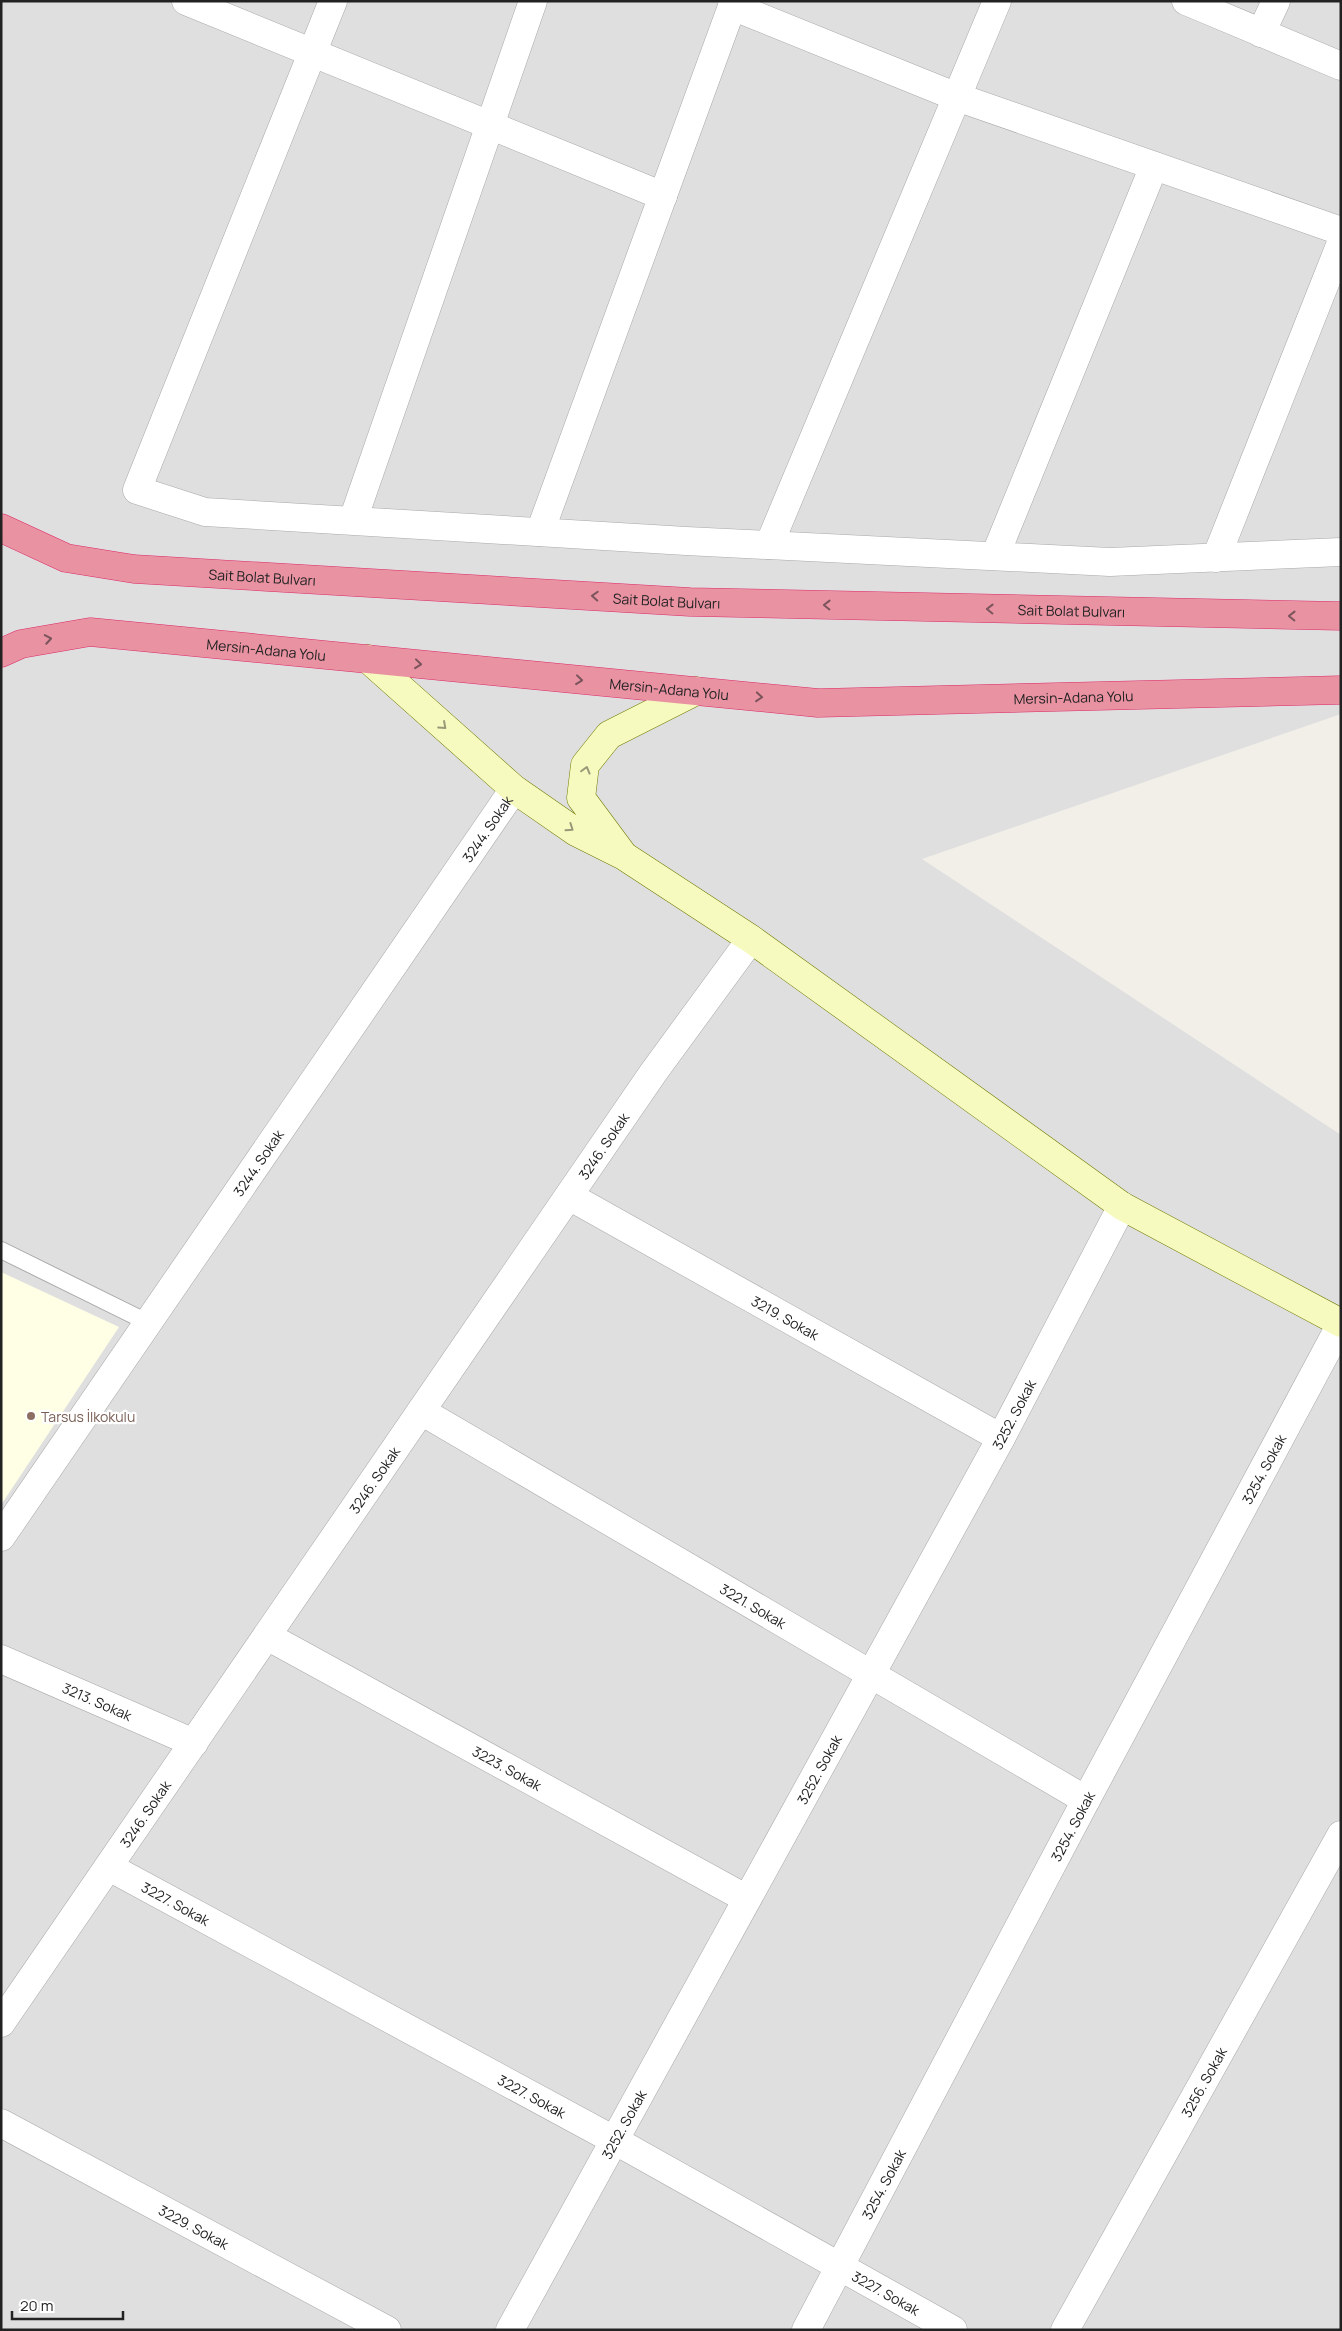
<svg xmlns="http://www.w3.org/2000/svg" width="1342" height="2331" viewBox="0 0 1342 2331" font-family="Manrope,sans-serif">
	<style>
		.residential { fill: #e0dfdf }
		.education { fill: #ffffe5 }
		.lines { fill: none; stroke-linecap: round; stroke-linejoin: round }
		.lane-casing { stroke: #a9a9a9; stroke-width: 18 }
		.street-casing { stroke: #a9a9a9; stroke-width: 29 }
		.secondary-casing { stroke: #707d05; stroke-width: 29 }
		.highway-casing { stroke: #dc2a67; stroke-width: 29 }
		.lane { stroke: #fff; stroke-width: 16 }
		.street { stroke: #fff; stroke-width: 28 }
		.secondary { stroke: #f7fabf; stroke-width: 28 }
		.highway { stroke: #e892a2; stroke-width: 28 }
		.oneway { stroke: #7b545c }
		.oneway2 { stroke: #979978 }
		.education-dot { fill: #8d6e63; stroke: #fff; stroke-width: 2 }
		.labels { text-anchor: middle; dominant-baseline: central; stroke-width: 4.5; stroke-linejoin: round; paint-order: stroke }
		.street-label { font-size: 14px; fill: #222; stroke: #fff }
		.education-label { font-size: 14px; fill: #785e54; stroke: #fff; text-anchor: start }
	</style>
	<rect width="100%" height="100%" fill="#f2efe9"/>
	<!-- residential -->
	<path class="residential" d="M1,1h1340v713l-419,145 419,276v1195h-1340z"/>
	<!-- education -->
	<path class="education" d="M1,1272l118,55 -118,178z"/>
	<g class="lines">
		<defs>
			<path id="lane" d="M1,1250l148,73"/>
			<g id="street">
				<path d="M186,1l477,195"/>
				<path d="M333,1l-196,489 68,22 481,29 424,21 231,-10"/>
				<path d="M1186,1l155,65"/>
				<path d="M732,6l225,91 384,134"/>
				<path d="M1261,33l15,-32"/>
				<path d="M353,520l180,-519"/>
				<path d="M540,532l194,-531"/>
				<path d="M769,545l228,-544"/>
				<path d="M995,556l159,-390"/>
				<path d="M1216,558l125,-315"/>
				<path id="s1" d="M569,1196l432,242"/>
				<path id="s2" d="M421,1411l665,389"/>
				<path id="s3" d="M1,1537l513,-748"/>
				<path id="s4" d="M267,1636l480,263"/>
				<path id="s5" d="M1,1659l193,84"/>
				<path id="s6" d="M109,1867l505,273 339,190"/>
				<path id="s7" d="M1,2023l652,-950 98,-134"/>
				<path id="s8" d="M1,2123l386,207"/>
				<path id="s9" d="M510,2330l491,-892 121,-232"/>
				<path id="s10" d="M806,2330l280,-530 255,-476"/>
				<path id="s11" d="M1065,2330l276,-495"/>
			</g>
			<path id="secondary" d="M368,659l146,130 62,43 48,24 -43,-58 4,-33 24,-30 87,-44
				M624,856l127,83 371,267 219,117"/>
			<g id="highway">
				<path id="s12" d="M1,528l65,30 68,11 556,33 651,14"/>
				<path id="s13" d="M1,653l20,-9 69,-12 728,71 523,-13"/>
			</g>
		</defs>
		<!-- lane casing -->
		<use href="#lane" class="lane-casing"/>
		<!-- street casing -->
		<use href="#street" class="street-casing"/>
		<!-- secondary casing -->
		<use href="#secondary" class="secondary-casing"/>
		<!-- highway casing -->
		<use href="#highway" class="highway-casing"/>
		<!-- lane -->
		<use href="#lane" class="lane"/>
		<!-- street -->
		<use href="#street" class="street"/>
		<!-- secondary -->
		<use href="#secondary" class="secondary"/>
		<!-- highway -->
		<use href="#highway" class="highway"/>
	</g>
	<!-- one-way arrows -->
	<defs><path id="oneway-chevron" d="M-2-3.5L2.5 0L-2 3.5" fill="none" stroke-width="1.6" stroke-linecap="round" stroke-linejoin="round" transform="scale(1.25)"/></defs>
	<g class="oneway">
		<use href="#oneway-chevron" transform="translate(595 596) rotate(-177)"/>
		<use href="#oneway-chevron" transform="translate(827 605) rotate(-179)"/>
		<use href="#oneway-chevron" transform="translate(990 609) rotate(-179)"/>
		<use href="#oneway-chevron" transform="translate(1292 616) rotate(-179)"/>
		<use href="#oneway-chevron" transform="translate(48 639) rotate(-10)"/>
		<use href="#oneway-chevron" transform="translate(418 664) rotate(6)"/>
		<use href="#oneway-chevron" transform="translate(579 680) rotate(6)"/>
		<use href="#oneway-chevron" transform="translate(759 697) rotate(5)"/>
	</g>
	<g class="oneway2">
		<use href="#oneway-chevron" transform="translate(443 726) rotate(42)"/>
		<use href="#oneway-chevron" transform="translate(586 770) rotate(-75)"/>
		<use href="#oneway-chevron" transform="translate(570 828) rotate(34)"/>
	</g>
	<!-- markers -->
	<circle class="education-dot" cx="31" cy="1416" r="5"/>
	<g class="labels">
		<!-- street labels -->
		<g class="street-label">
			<text stroke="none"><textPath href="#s12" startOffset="269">Sait Bolat Bulvarı</textPath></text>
			<text stroke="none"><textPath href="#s12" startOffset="674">Sait Bolat Bulvarı</textPath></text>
			<text stroke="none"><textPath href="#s12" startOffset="1079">Sait Bolat Bulvarı</textPath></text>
			<text stroke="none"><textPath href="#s13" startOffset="269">Mersin-Adana Yolu</textPath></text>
			<text stroke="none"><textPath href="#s13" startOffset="674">Mersin-Adana Yolu</textPath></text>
			<text stroke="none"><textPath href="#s13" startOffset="1079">Mersin-Adana Yolu</textPath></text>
			<text stroke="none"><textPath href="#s3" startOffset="859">3244. Sokak</textPath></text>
			<text stroke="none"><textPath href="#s7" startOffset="1064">3246. Sokak</textPath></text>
			<text stroke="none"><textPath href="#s3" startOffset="454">3244. Sokak</textPath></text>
			<text stroke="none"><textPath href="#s1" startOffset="248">3219. Sokak</textPath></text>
			<text stroke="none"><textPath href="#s9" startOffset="1045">3252. Sokak</textPath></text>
			<text stroke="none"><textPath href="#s10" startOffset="975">3254. Sokak</textPath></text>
			<text stroke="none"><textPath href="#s7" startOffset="659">3246. Sokak</textPath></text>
			<text stroke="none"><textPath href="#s2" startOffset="385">3221. Sokak</textPath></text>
			<text stroke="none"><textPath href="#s5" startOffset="105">3213. Sokak</textPath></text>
			<text stroke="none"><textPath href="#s4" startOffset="274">3223. Sokak</textPath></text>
			<text stroke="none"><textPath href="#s9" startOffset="640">3252. Sokak</textPath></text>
			<text stroke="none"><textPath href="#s7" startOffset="254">3246. Sokak</textPath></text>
			<text stroke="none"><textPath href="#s10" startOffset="570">3254. Sokak</textPath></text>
			<text stroke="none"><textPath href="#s6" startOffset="76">3227. Sokak</textPath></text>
			<text stroke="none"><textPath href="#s11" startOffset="284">3256. Sokak</textPath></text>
			<text stroke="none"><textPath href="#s6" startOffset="481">3227. Sokak</textPath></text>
			<text stroke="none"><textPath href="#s9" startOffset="235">3252. Sokak</textPath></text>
			<text stroke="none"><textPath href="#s10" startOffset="165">3254. Sokak</textPath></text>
			<text stroke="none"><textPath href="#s8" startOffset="219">3229. Sokak</textPath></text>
			<text stroke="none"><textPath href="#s6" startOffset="886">3227. Sokak</textPath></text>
		</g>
		<!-- education labels -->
		<g class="education-label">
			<text x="41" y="1416">Tarsus İlkokulu</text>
		</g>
	</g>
	<!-- border -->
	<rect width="1342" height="2331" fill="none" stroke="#222222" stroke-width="5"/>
	<!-- scale -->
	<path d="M12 2311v8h111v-8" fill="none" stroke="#222222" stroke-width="2.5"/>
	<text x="20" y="2311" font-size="15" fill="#222222" stroke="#ffffff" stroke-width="4" paint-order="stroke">20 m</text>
</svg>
